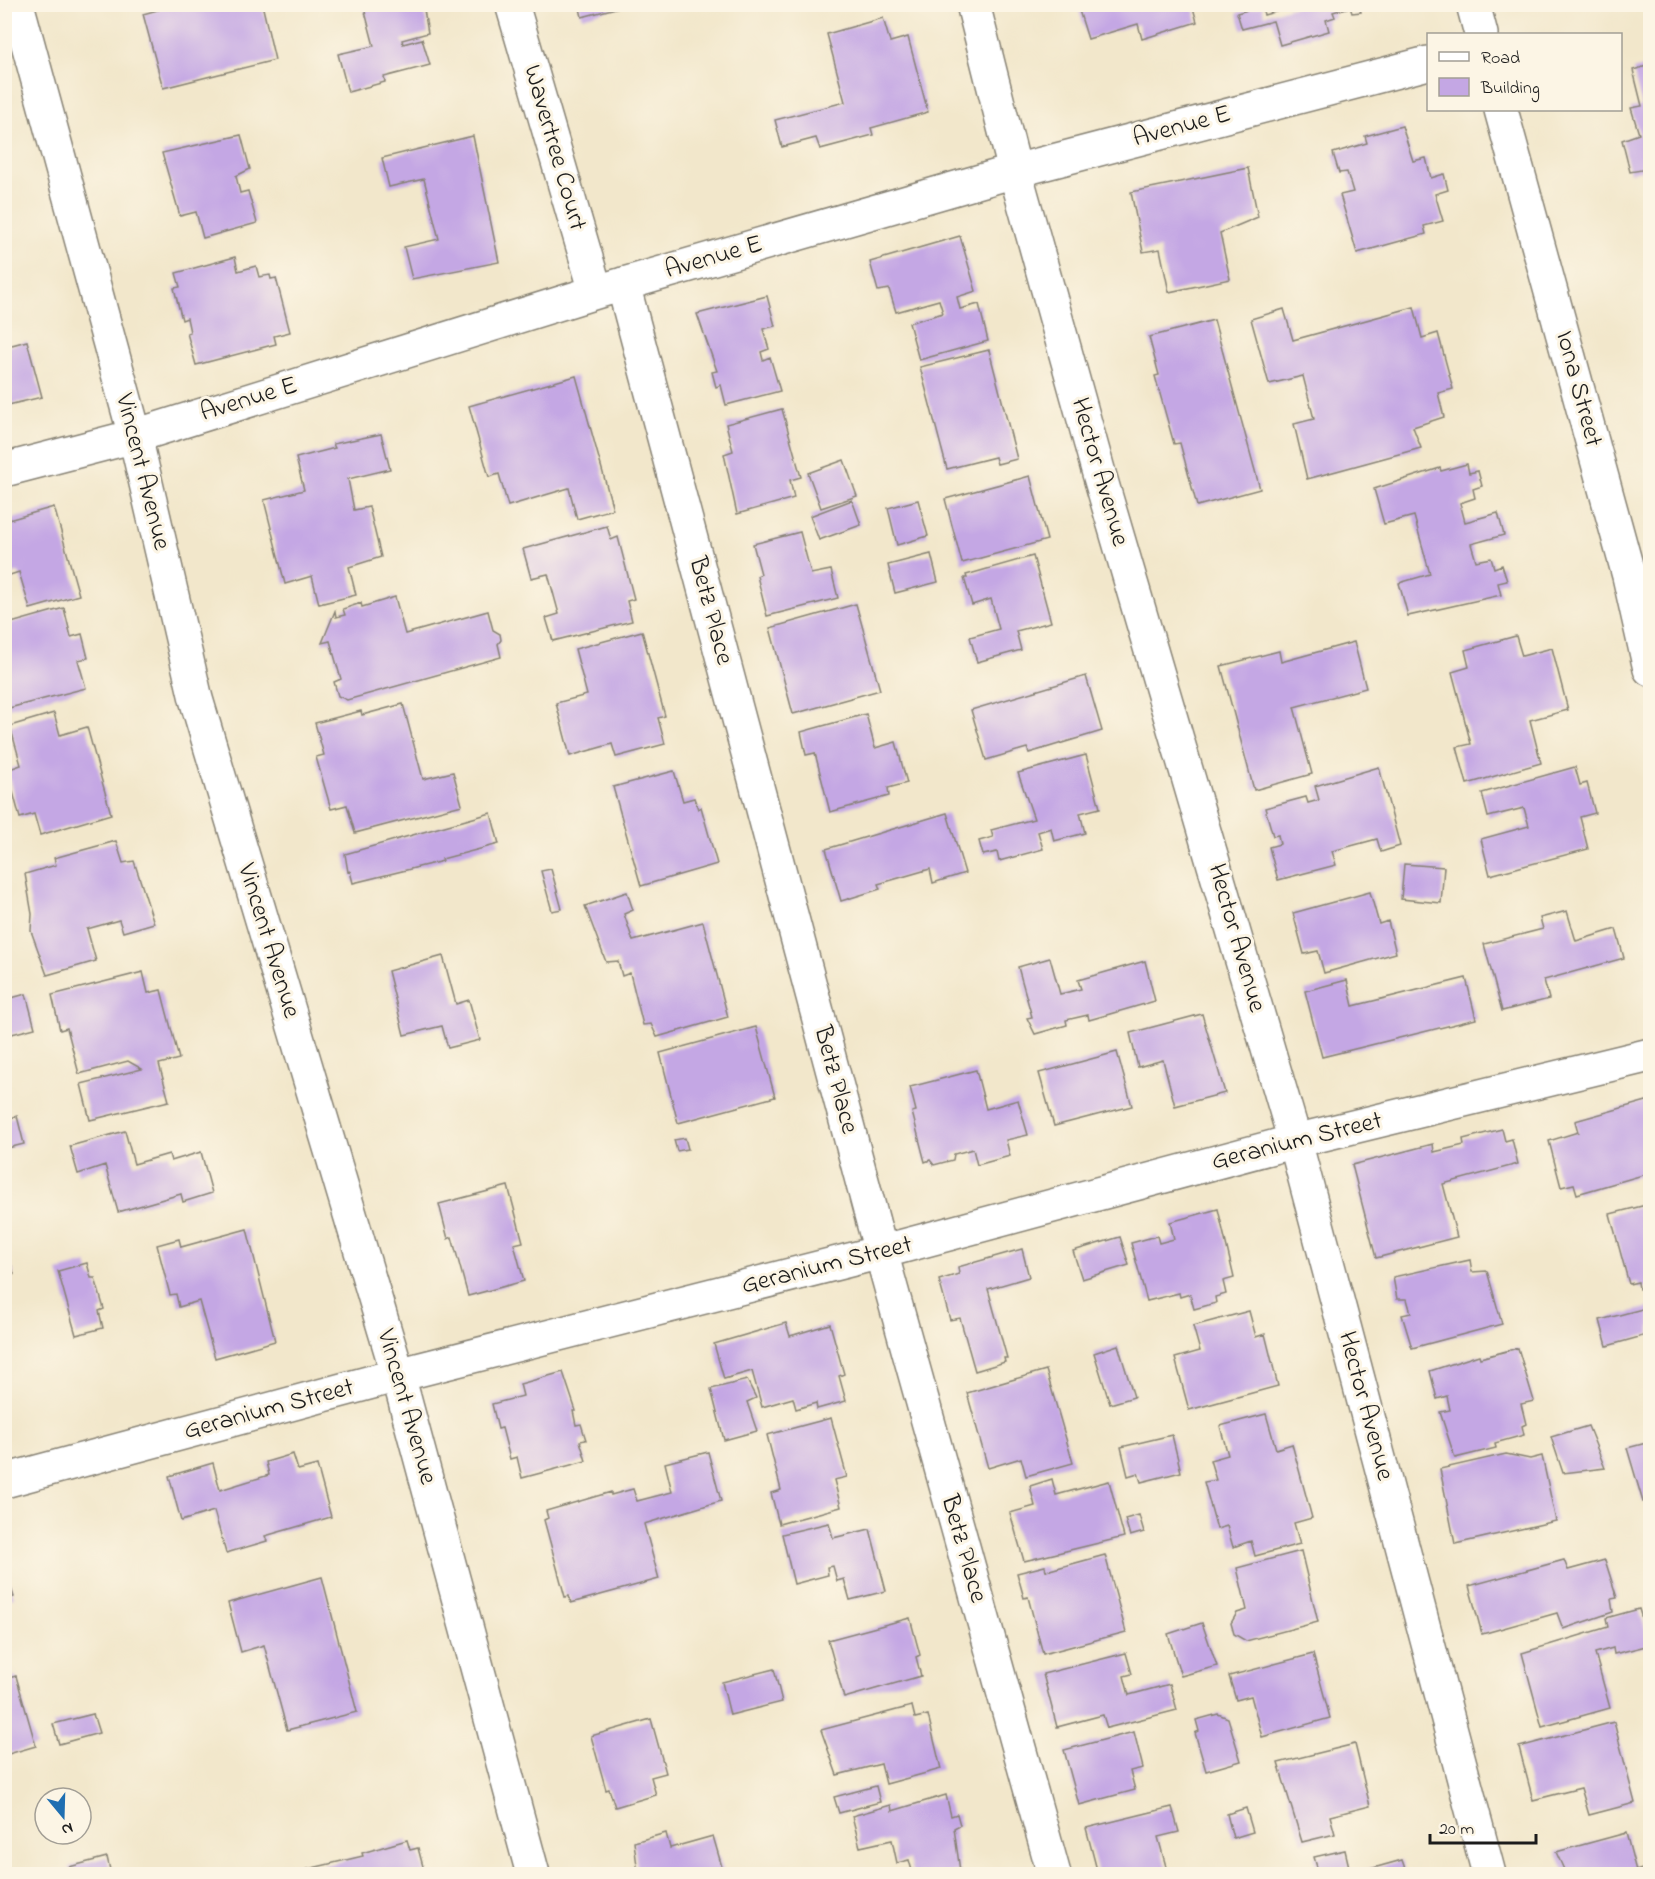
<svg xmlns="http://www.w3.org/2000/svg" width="1655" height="1879" viewBox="0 0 1655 1879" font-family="'Indie Flower',sans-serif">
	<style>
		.building { fill: #c4a7e4 }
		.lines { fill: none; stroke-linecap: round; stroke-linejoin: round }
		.minor-casing { stroke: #878274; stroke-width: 36 }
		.minor { stroke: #fff; stroke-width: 33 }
		.labels { text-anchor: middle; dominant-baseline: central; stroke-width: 6; stroke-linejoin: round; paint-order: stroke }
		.street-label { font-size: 26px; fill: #1c1c1c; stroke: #fcf5e5 }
	</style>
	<rect width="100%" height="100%" fill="#fcf5e5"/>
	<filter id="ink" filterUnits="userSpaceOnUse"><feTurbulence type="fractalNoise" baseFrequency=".0167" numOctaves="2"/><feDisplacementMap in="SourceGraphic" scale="12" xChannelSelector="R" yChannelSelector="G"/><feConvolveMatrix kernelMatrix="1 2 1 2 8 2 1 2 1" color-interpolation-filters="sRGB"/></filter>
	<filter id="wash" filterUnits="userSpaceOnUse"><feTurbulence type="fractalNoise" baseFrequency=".008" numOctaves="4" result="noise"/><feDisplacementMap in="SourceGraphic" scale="24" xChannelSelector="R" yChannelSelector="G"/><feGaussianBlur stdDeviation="1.35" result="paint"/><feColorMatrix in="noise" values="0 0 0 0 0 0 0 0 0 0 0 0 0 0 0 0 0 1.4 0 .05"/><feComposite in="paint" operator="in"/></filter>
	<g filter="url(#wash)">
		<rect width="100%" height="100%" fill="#f2e7cb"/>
		<g id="blocks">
			<!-- building -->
			<path class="building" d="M179,4h83l13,56 -112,28 -20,-74z
				M363,4h60l5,29 -26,7 1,4 19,-5 8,26 -46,12 1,5 -37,10 -10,-38 36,-8z
				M579,4h48v1l-45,12z
				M1077,4h115l5,18 -55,17 -4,-15 -50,15z
				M1303,4h56l2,8 -9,1 -2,-6 -17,5 2,5 -9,3 3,11 -49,14 -7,-24 -31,8 -5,-16 25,-7 2,9z
				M883,18l7,24 18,-5 20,75 -57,16 2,7 -53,14 -4,-11 -34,9 -7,-27 70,-18 -18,-68z
				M1650,65v112l-3,-8 -17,3 -8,-32 17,-6 -8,-26 11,-2 -9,-36z
				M1402,126l11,35 13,-3 5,20 13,-4 4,16 -13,4 8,27 -19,5 2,8 -69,19 -17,-58 13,-3 -6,-20 -8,1 -6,-20 34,-10 -2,-7z
				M241,135l9,34 -14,7 4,17 8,-2 9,32 -54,15 -7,-26 -16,4 -18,-63z
				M473,136l26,126 -87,17 -8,-32 35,-8 -15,-60 -35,8 -7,-29z
				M1248,168l10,49 -38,16 10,46 -61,13 -9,-43 -17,3 -12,-60z
				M960,236l16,55 -19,6 3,12 19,-5 9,37 -69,19 -10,-37 34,-10 -4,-13 -43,12 -7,-23 -11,2 -8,-29z
				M235,257l3,14 18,-5 3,11 11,-2 1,4 5,-1 14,54 -16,4 2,8 -80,21 -9,-32 3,-1 -3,-14 -5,2 -8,-32 6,-1 -4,-14z
				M767,296l8,30 -12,3 6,20 -8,3 2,8 7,-3 10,34 -54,14 -5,-20 -5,2 -4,-15 5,-1 -20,-57z
				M1414,307l8,31 16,-5 15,56 -15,4 6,24 -31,10 8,21 -114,31 -13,-55 20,-5 -11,-43 -34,8 -18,-65 33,-10 9,31z
				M1214,320l46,169 -63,17 -17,-63 -6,1 -19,-68 4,-1 -10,-38z
				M5,334l3,12 19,-5 15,56 -38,9z
				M989,350l28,109 -20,5 -2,-7 -48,12 -27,-102z
				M576,376l37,133 -36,10 -8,-31 -61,18 -9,-32 -10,3 -20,-71z
				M782,409l19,68 -11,3 4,18 -57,16 -13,-60 9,-3 -7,-27z
				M381,434l9,35 -42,10 6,31 15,-3 12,50 -32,10 7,28 -37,9 -7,-28 -27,8 -21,-84 40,-10 -8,-32 39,-10 -2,-4z
				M844,460l13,36 -36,12 -13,-35z
				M1467,464l2,9 9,-2 4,15 -9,3 2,9 -15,5 5,19 33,-9 6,22 -33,9 5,17 15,-3 3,10 8,-3 5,16 -9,2 3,12 -93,21 -9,-33 31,-9 -16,-58 -30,8 -10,-35 66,-21 1,3z
				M1030,476l17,64 -85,23 -17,-64z
				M852,500l9,25 -42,15 -9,-24z
				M918,500l10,36 -31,9 -9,-37z
				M54,507l25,88 -49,14 -11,-37 -15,5v-38l5,-2 -4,-16z
				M607,526l4,14 7,-3 16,62 -7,2 5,20 -79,20 -7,-23 13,-4 -11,-40 -17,4 -8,-29z
				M800,532l11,42 20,-4 7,28 -71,18 -10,-40 4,-2 -8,-30z
				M931,554l7,28 -43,11 -7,-28z
				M1033,556l18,66 -35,9 5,19 -44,12 -7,-25 29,-8 -8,-30 -19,6 -8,-27h3l-1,-3z
				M395,597l10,37 83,-23 5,19 7,4 1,6 -3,4 3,13 -154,43 -9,-4 -4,-14 7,-3 -11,-38 -8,2 13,-32 1,6 9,-2 -2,-6 18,-6 1,4z
				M856,604l24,86 -87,24 -23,-86z
				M64,608l7,29 11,-3 6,24 -10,2 8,28 -77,20 -5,-16v-67z
				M642,631l23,85 -7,2 7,26 -49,13 -4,-13 -42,12 -14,-53 31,-8 -12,-46z
				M1516,636l6,20 30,-8 16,62 -38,10 11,43 -74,21 -10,-37 14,-3 -19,-72 17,-5 -4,-17z
				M1354,642l12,46 -72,19 18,67 -58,16 -33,-124 58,-15 2,11z
				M1086,676l16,55 -73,22 -2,-5 -41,12 -15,-50z
				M403,704l20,75 30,-7 9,33 -107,28 -8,-28 -16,4 -15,-52 8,-2 -9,-32 46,-12 1,4z
				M54,713l6,22 27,-8 24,87 -71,21 -6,-21 -14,4 -13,-48 14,-5 -11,-39z
				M866,714l9,34 21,-6 11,41 -19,5 1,8 -59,16 -15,-59 -9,2 -5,-23z
				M1086,755l14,53 -20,5 5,20 -31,8 -3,-13 -13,4 5,17 -44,12 -2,-9 -14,3 -4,-14 14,-4 -2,-7 43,-11 -16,-46z
				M1379,767l21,79 -19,6 -4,-13 -45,12 4,14 -58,15 -9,-33 11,-3 -2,-9 -5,1 -8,-28 41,-11 2,6 11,-3 -4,-14z
				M1575,767l5,18 7,-2 8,30 -15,4 8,32 -98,26 -9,-36 48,-13 -5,-18 -36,9 -6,-24z
				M674,771l9,30 11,-3 4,11 3,-2 16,57 -76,22 -28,-99z
				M491,813l8,31 -57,15 1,2 -90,22 -3,-12 -2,1 -3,-18z
				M947,813l18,60 -32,10 -3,-14 -52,15 2,5 -39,12 -15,-52z
				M116,841l7,22 11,-2 20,62 -31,9 -4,-12 -32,9 9,32 -49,14 -16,-44 1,-17 -7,-40 31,-9 -2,-7z
				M1404,864l40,3 -3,36 -40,-4z
				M551,869l11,40 -10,2 -11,-40z
				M627,892l6,18 -9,4 9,27 70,-19 25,95 -71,20 -6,-13 -8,1 -13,-52 -8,3 -4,-15 -12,1 -21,-56z
				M1370,892l9,32 9,-3 8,32 -72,20 -6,-22 -14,3 -11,-41z
				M1567,911l9,30 40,-12 8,29 -80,22 5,19 -47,12 -18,-67 59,-15 -3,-11z
				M443,956l13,48 13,-4 11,40 -32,8 -6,-22 -38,9 -16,-64z
				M1050,958l10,36 21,-5 -3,-9 67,-19 10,40 -66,19 -1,-5 -22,5 1,5 -32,9 -8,-16 5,-1 -14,-50z
				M143,972l5,21 13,-3 18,69 -20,5 10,37 -79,19 -9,-36 61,-15 -14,-8 -49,13 -12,-46 -7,2 -8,-35z
				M1466,978l10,41 -154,38 -17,-66 42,-11 6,26z
				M26,994l9,34 -31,8v-36z
				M1202,1014l23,79 -50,13 -12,-46 -25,7 -8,-34z
				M756,1027l19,70 -97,26 -18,-70z
				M1117,1052l15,54 -78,20 -15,-53z
				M976,1070l10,39 32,-9 10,35 -22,5 4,16 -33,9 -4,-16 -19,5 -1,6 -19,5 -4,-5 -5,2 -13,-50 4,-1 -6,-24z
				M1650,1100v73l-73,21 -3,-10 -13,3 -12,-46 29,-9 -3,-11z
				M17,1116l7,28 -20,5v-29z
				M1502,1129l3,12 7,-2 6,25 -75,20 14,53 -81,21 -24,-93 81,-21 1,8 30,-7 -1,-6z
				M125,1131l9,33 35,-10 2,7 30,-9 11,41 -29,9 -2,-8 -63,18 -13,-47 -27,9 -8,-28z
				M685,1138l3,11 -11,2 -3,-11z
				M508,1186l15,56 -9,2 10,37 -56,15 -16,-59 -4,2 -9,-35z
				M1650,1204v82l-11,3 -1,-7 -9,2 -19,-70z
				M1218,1209l16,69 -11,3 3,13 -11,3 1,6 -22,6 -4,-15 -10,3 -1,-4 -32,8 -16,-58 26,-7 2,7 15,-4 -4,-17z
				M247,1229l28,112 -60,17 -16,-57 -20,6 -3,-13 -6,1 -13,-50 22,-6 2,8z
				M1120,1237l9,28 -47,14 -9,-28z
				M4,1242l10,32 -10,2z
				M1022,1249l7,28 -41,12 19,69h-3l1,4 -30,9 -15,-53 -10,2 -11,-40 20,-6 -1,-7z
				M1470,1260l2,12 15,-1 15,53 -90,24 -10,-33 9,-2 -4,-14h-10l-4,-22z
				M87,1263l4,15h4l9,31 -5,2 4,17 -27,7 -18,-64z
				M1650,1307v27l-43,12 -7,-26z
				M1249,1311l7,26 9,-3 13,52 -89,24 -14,-52 25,-7 -7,-25z
				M786,1323l4,13 40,-12 14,50 -5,2 7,25 -29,8 -1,-6 -20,6 -3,-11 -31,9 -10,-36 -28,8 -10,-35z
				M1118,1345l16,52 -24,7 -16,-51z
				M1518,1348l16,53 -13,3 5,20 -4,2 2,9 -29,8 1,5 -41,10 -15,-46 10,-2 -3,-14 -10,3 -7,-28 49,-16 1,3z
				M1046,1370l27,93 -47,13 -5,-18 -33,10 -21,-75z
				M563,1372l13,39h-3l3,14 5,-1 5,16 -6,1 6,20 -64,17 -5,-21 -7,2 -8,-31 -4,1 -6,-25 31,-8 -3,-12z
				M747,1380l9,18 -9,4 10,29 -33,9 -13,-51z
				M1266,1414l10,35 16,-5 20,74 -18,5 6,21 -45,12 -4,-15 -18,6 -6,-21 -10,3 -13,-47 12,-2 -6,-20 18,-5 -8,-29z
				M831,1418l16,59 -13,3 7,27 -62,17 -8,-31 10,-3 -14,-55z
				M1588,1426l17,42 -42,5 -12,-36z
				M1172,1435l9,37 -40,10 -3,-9 -10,3 -7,-29z
				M1650,1442v58l-7,2 -16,-54z
				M708,1452l13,49 -77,23 15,55 -88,24 -2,-7 -4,1 -21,-77 4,-2 -2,-7 65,-19v3l22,-6 4,12 35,-9 -7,-29z
				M293,1454l5,16 19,-5 14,52 -66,19 2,5 -41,12 -12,-42 -33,10 -12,-45 44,-13 7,27 49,-15 -3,-13z
				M1506,1454l24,5 12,-3 14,65 -101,23 -15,-75z
				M1052,1479l4,16 53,-14 15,56 -100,24 -14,-48 25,-7 -5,-20z
				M1139,1515l5,17 -14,4 -5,-17z
				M829,1523l4,15 37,-9 16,62 -36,9 -6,-21 -7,2 -4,-15 -6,1 1,8 -34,9 -12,-50z
				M1301,1551l17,71 -72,19 -12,-7 -3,-11 6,-10 10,-3 -10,-42z
				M1105,1555l21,77 -83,22 -15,-57 -4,1 -7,-25 28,-7 1,5z
				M1564,1560l4,10 37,-10 12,38 -6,1 2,13 -50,17 -6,-16 -75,21 -13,-48z
				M4,1567l10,30 -10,3z
				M322,1577l35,135 -70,18 -23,-85 -23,7 -13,-49z
				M1639,1609l11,36 -36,9 -1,-6 -18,5 15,55 -68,19 -20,-74 86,-26 -2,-9z
				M910,1618l10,37 -4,2 5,19 -77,22 -16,-58z
				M1202,1623l15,43 -36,10 -13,-42z
				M1126,1653l6,21 -8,2 5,19 41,-11 7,26 -70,18 -4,-13 -46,12 -14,-53z
				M1313,1654l17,64 -68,19 -11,-41 -15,4 -7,-24z
				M774,1669l8,33 -52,13 -8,-33z
				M16,1676l20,70 -31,9v-76z
				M912,1706l3,12 13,-3 13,54 -55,15 -5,-20 -44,11 -16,-45z
				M93,1714l6,19 -40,11 -6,-20z
				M1218,1714l10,4 13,43 -35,10 -11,-38 4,-2 -3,-11z
				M651,1719l15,54 -15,4 5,18 -41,12 -6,-18 -3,1 -15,-54z
				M1614,1722l21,81 -46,12 -8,-27 -48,12 -14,-53z
				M1134,1732l9,36 -13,3 5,19 -56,15 -15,-55z
				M1355,1744l15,62 -40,10 5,18 -33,8 -24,-79z
				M876,1786l4,16 -41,11 -5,-16z
				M946,1795l5,21 6,-2 3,11 -6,3 6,43 -13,3h-34l-4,-14 -12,3 -5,-23 -32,7 -8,-31 39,-11 1,6z
				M1172,1807l7,25 -21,5 10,37h-70l-12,-46z
				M1246,1808l7,24 -20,6 -6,-24z
				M666,1833l4,15 43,-12 11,38h-86l-4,-32z
				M1626,1833l10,38 12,-4 2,7h-84l-10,-22z
				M407,1840l3,10 8,-2 7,26h-138l76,-18 -1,-3z
				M1345,1850l4,17 -30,7 -5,-17z
				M107,1857l4,17h-40l-2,-7z
				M1402,1860l5,14h-55z"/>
		</g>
	</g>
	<g filter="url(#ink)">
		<use href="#blocks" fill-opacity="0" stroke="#878274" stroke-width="1.5"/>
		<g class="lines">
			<defs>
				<path id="minor" d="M17,4l118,432 61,263 202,676 135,499
					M512,4l84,288
					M973,4l42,167 85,306 195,664 194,733
					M1473,4l8,30
					M1501,110l128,466 21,93
					M623,284l258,968 173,622
					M4,470l131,-34 461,-144 419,-121 413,-108
					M4,1481l394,-106 483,-123 414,-111 355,-86"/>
			</defs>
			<!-- minor casing -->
			<use href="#minor" class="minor-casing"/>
			<!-- minor -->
			<use href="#minor" class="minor"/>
		</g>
	</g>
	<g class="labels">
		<!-- street labels -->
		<g class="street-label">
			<text transform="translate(1182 127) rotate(-15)">Avenue E</text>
			<text transform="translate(554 148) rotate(74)">Wavertree Court</text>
			<text transform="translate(714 258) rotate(-16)">Avenue E</text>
			<text transform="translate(1578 389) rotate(75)">Iona Street</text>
			<text transform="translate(249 400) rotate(-17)">Avenue E</text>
			<text transform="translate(142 472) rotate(76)">Vincent Avenue</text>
			<text transform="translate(1099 472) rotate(74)">Hector Avenue</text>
			<text transform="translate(710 611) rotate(75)">Betz Place</text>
			<text transform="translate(1236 938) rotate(74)">Hector Avenue</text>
			<text transform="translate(268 941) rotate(73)">Vincent Avenue</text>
			<text transform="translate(835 1080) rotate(75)">Betz Place</text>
			<text transform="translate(1297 1142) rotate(-14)">Geranium Street</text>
			<text transform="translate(827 1266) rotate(-14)">Geranium Street</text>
			<text transform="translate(1365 1406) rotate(75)">Hector Avenue</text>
			<text transform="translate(406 1407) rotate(74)">Vincent Avenue</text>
			<text transform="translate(269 1410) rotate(-15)">Geranium Street</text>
			<text transform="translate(963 1549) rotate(74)">Betz Place</text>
		</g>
	</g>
	<!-- margin -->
	<rect width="1655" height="1879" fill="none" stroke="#fcf5e5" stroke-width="24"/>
	<!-- legend -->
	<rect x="1427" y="33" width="195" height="78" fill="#fcf5e5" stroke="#a29e95" stroke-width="1.5"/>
	<rect x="1439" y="52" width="30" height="9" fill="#ffffff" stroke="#a29e95" stroke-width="1.5"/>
	<text x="1481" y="63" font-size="18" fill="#1c1c1c">Road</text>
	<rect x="1439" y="78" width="30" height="18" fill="#c4a7e4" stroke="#a29e95" stroke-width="1.5"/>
	<text x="1481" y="93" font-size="18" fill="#1c1c1c">Building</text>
	<!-- north arrow -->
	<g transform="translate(63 1816) rotate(161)"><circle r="28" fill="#fcf5e5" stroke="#a29e95" stroke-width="1.5"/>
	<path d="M0-4.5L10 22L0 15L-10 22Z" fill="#1f6fb2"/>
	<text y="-9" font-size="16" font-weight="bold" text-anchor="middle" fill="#1c1c1c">N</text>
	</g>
	<!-- scale -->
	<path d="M1430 1834v9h106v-9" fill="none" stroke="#1c1c1c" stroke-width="3"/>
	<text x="1439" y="1834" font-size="18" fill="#1c1c1c" stroke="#fcf5e5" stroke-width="4.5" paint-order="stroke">20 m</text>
</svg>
